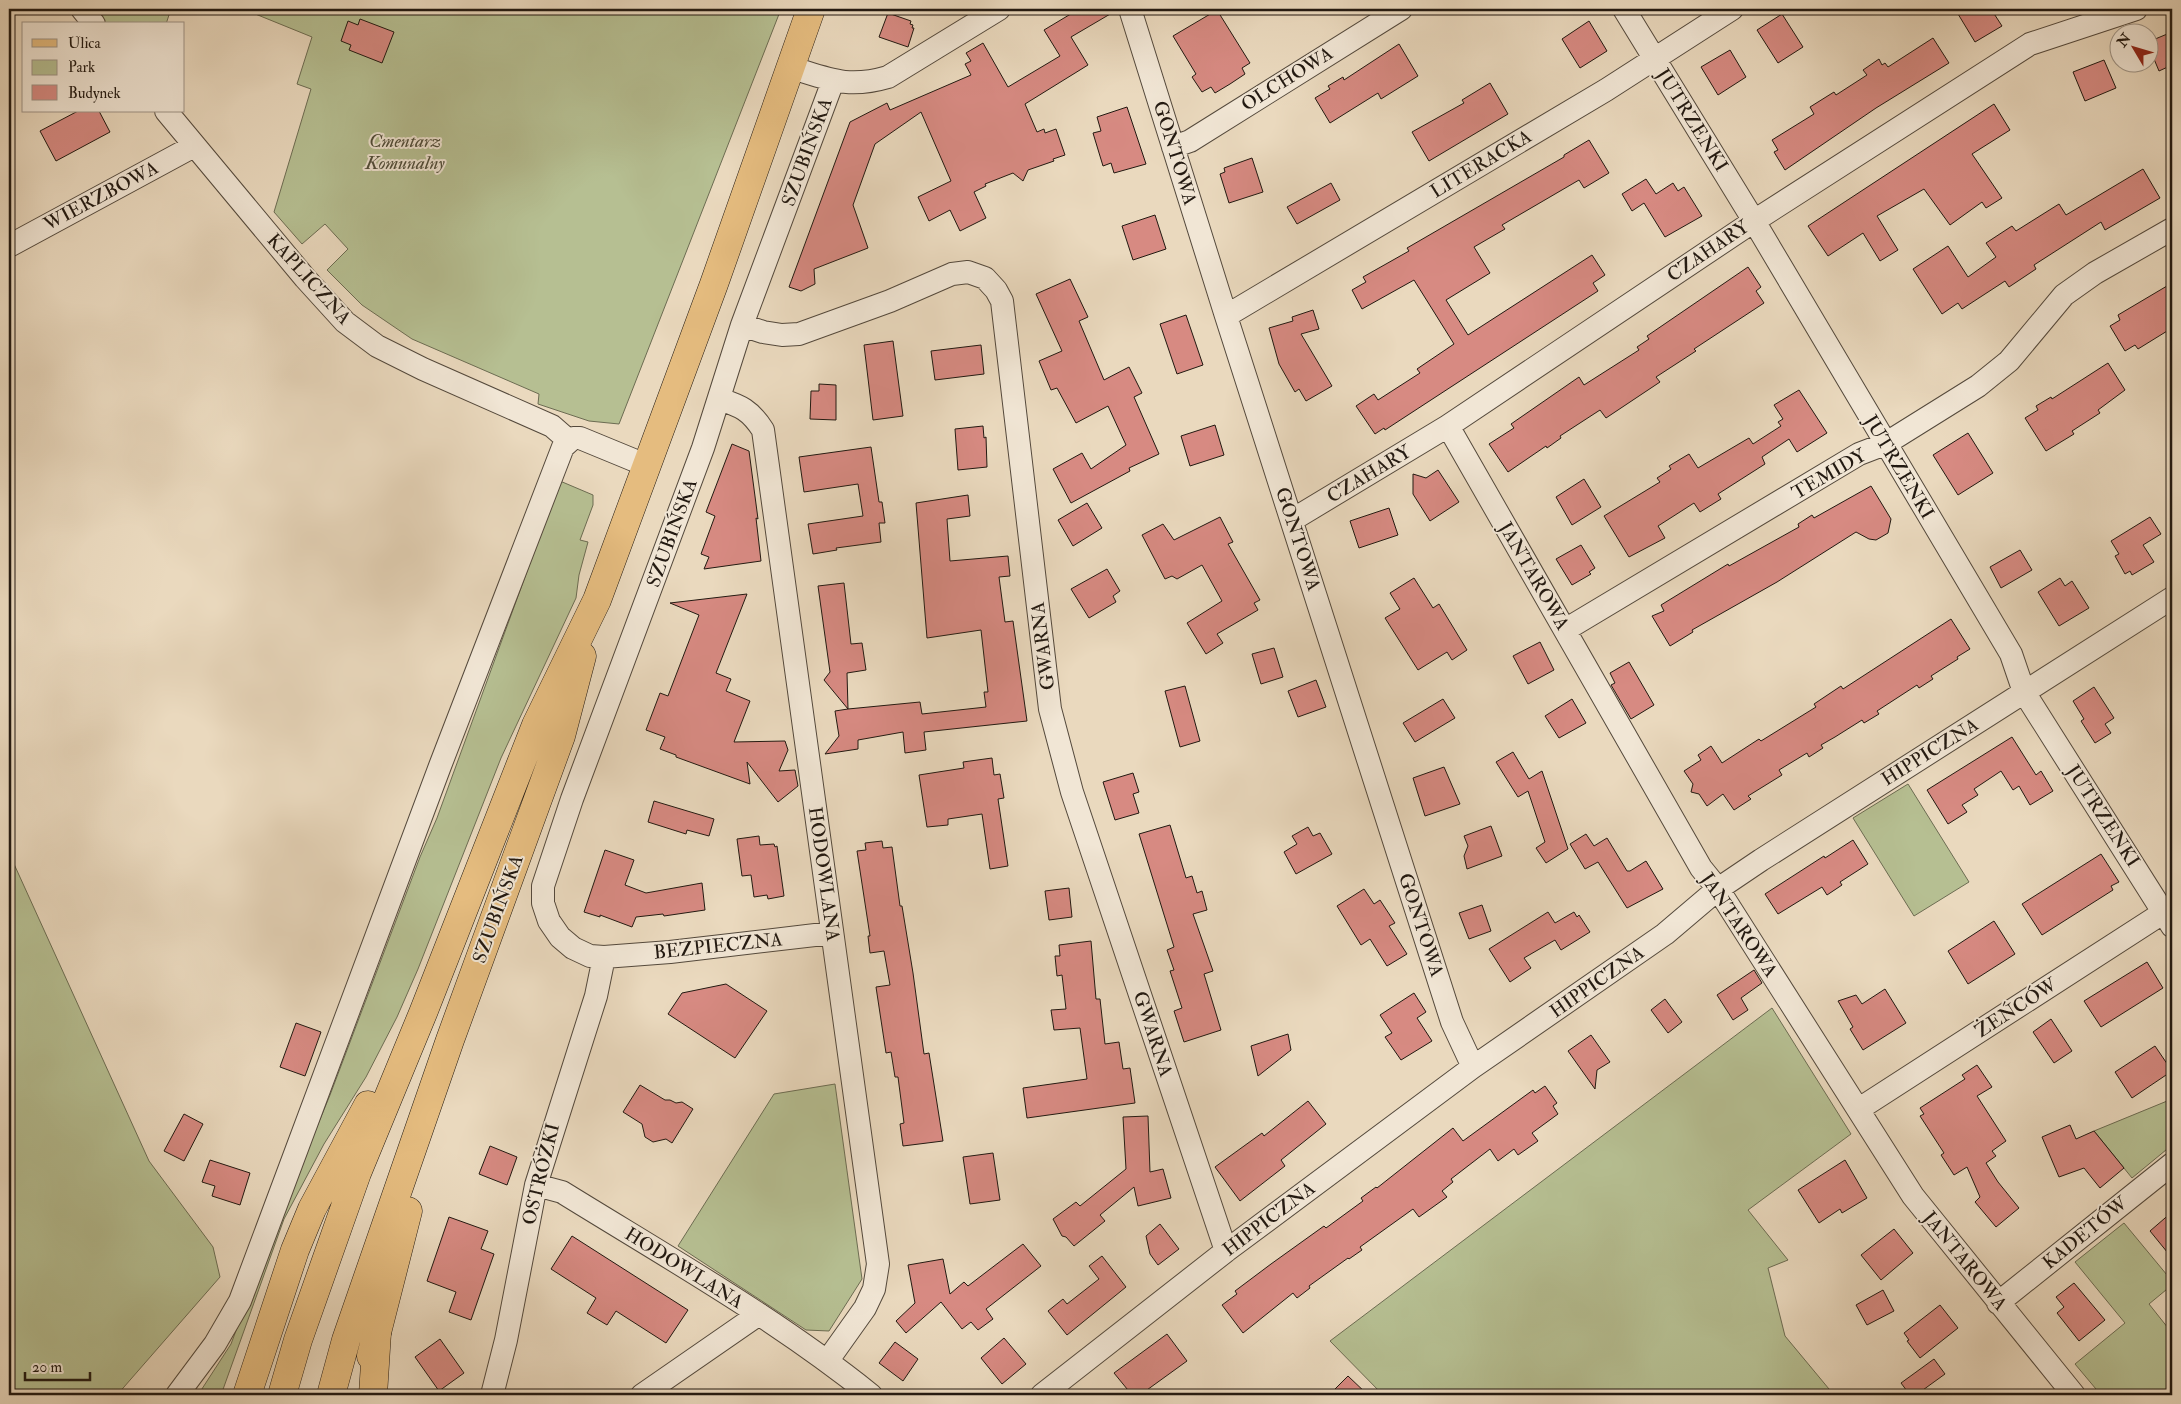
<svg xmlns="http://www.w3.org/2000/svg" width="2181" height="1404" viewBox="0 0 2181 1404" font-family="'IM FELL Double Pica',serif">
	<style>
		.green { fill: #b6bf92; stroke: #6c6c52 }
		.building { fill: #d78a82; stroke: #221911 }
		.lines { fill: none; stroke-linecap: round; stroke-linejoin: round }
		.minor-casing { stroke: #54493c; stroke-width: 24 }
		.major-casing { stroke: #221911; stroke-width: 29 }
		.highway-casing { stroke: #221911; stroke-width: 29 }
		.minor { stroke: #f1e6d5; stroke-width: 22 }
		.major { stroke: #e5bc7f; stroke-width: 28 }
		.highway { stroke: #e5bc7f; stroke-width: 28 }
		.labels { text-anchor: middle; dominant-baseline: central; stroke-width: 4; stroke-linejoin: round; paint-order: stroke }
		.street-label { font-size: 19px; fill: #221911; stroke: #f1e6d5 }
		.park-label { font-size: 19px; font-style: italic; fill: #4e4b38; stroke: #f1e6d5 }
	</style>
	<rect width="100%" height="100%" fill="#ead9be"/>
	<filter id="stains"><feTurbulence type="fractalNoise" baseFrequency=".004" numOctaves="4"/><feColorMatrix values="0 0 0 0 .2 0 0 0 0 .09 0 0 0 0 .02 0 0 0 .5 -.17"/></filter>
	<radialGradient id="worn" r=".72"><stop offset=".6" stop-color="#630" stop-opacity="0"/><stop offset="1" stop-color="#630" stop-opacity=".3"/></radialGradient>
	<!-- green -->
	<path class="green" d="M83,9h88l-5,15h-71z
		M243,9h538l-162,415 -30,-3 -51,-17 1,-10 -127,-55 -50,-34 -35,-35 21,-21 -23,-25 -23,20 -28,-32 37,-123 -14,-5 15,-47z
		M560,481l33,14v10l-13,35 8,2 -9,33 -3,23 -75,160 -83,211 -21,48 -31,60 -42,67 -40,75 -63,176h-23l33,-51 34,-91 65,-158 90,-238 17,-39z
		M1908,784l61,98 -55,34 -61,-98z
		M9,853l140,308 64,86 7,30 -103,118h-108z
		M1772,1008l79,126 -103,76 40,50 -20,8 17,68 49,59h-451l-53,-54z
		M835,1084l27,195 -33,52 -23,-1 -128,-84 96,-152z
		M2172,1099v46l-40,33 -38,-47z
		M2124,1223l48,58v4l-23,19 23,29v62h-71l-26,-31 50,-41 -50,-61z"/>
	<!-- building -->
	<path class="building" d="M1079,9l38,1 -46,27 17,28 -63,39 12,28 7,-3 1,4 11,-4 9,26 -12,4 1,2 -26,9 -5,11 -10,-8 -28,11 1,2 -12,6 12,26 -26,13 -10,-21 -21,11 -11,-24 33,-16 -30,-69 -46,32 -22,61 15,43 -54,21 1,15 -14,7 -12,-4 61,-165 37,-19 3,7 81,-35 -6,-11 6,-3 -5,-8 17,-10 25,44 52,-31 -16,-26z
		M1955,9h36l11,17 -27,16z
		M1217,10l33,53 -8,5 3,6 -15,10 -15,9 -4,-6 -9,5 -10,-15 4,-3 -23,-38z
		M888,13l23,8 -1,3 3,1 -1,3h2l-6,19 -29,-10z
		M1782,14l21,33 -25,16 -21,-33z
		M360,19l34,13 -12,31 -33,-13 2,-5 -10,-4 7,-20 10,4z
		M1589,21l18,30 -27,17 -18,-29z
		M2172,32v33l-13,6 -5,-12 -6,-3v-14z
		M1933,38l16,25 -73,45 -91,62 -11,-18 4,-2 -6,-10 42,-26 -4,-7 24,-15 2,3 31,-20 -4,-5 16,-11 3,6 3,-2 3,4z
		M1399,44l19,32 -37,23 -3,-6 -48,30 -15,-25 15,-9 -2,-3 15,-9 1,3z
		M1730,50l16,27 -28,18 -17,-28z
		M2104,60l12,28 -31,13 -12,-29z
		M1490,83l18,31 -79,47 -17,-29 52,-29 -2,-3z
		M1994,104l16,26 -38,24 30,44 -16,10 -4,-6 -32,23 -26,-36 -47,27 21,34 -18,11 -17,-28 -35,23 -20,-30z
		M1127,107l19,57 -32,9 -3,-10 -8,3 -10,-33 8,-2 -4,-14z
		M78,111h21l11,21 -54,29 -16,-30z
		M1589,140l20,33 -25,15 -5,-8 -77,45 3,4 -31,18 16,26 -44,27 22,35 124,-80 13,20 -12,8 5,8 -213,139 -1,-2 -9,6 -19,-28 18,-12 4,6 42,-27 -3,-4 37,-25 -40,-64 -52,29 -10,-19 14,-8 -3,-5 46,-26 -2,-3 157,-91v-2z
		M1252,158l11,34 -34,11 -9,-29 5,-2 -1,-4z
		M2143,169l17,29 -55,32 -4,-8 -67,43 2,4 -27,18 -4,-6 -43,28 -4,-6 -16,11 -29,-45 35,-23 20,31 28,-20 -10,-14 26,-17 4,5 43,-27 7,11z
		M1646,179l10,15 17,-11 5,8 6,-4 18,29 -37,21 -21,-34 -12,8 -10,-17z
		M1331,183l9,17 -43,24 -10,-17z
		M1155,215l11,34 -33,11 -11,-34z
		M1748,267l13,20 -5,4 8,12 -70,46 2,2 -40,26 4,5 -54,36 -6,-8 -40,26 1,2 -14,10 -1,-2 -38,26 -19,-28 25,-16 -3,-4 68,-47 5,8 55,-35 -2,-3 12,-8 -2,-3z
		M1070,279l18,38 -9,4 25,59 25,-13 13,26 -8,4 25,57 -30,14 1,3 -59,32 -18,-34 29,-16 9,16 35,-24 -18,-39 -32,17 -19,-35 -6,2 -12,-29 23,-10 -26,-57z
		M2172,283v45l-34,21 -3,-4 -10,6 -15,-25 10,-6 -2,-5z
		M1313,310l6,19 -18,5 31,52 -26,15 -7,-12 -4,3 -16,-28 -10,-36 24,-7 -1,-4z
		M1186,315l17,50 -26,9 -17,-50z
		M893,341l10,75 -30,4 -9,-75z
		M981,345l3,29 -49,6 -4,-29z
		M2108,363l17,27 -27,20 2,3 -28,18 2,3 -28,17 -21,-33 13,-8 -2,-4 15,-9 1,2z
		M819,384l17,1v35l-26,-1 1,-28h8z
		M1799,390l28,43 -30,19 -8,-13 -27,18 3,7 -47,30 3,5 -21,13 -6,-9 -36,23 7,12 -36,19 -25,-41 56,-34 -3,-4 14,-9 -2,-3 20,-12 9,14 51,-30 4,6 28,-18 -3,-4 5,-3 -9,-14z
		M1215,425l9,30 -34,11 -9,-30z
		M983,426l1,12 2,-1 1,30 -29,3 -3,-41z
		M1968,433l25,40 -35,22 -25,-40z
		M732,444l17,7 9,68 -2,-1 5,43 -57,8 5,-12 -8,-3 14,-38 -9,-4z
		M871,447l8,55h3l3,21h-6l2,19 -45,6 1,2 -24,4 -5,-30 55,-8 -5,-32 -54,8 -5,-35z
		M1438,470l21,32 -29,19 -17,-27v-20l13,4z
		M1584,479l17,28 -29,18 -16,-28z
		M1871,486l20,33 -3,14 -12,7 -7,-1 -13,-7 -79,50 -85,48 1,2 -23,14 -18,-30 12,-5 -3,-6 67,-41 1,2 70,-39 -1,-3 14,-9 2,3z
		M968,495l2,21 -23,3 3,42 58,-5 2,20 -11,1 6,45 8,-1 14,100 -103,11 2,18 -21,3 -2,-21 -45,8v9l-33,5 14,-18 -4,-25 13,-2 -24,-29 6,-8 -12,-86 26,-3 7,61 11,-1 4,27 -19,3 1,36 72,-7 2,12 64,-7 -2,-15h4l-7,-62 -54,8 -11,-135z
		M1087,503l15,25 -29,18 -15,-26z
		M1389,508l9,27 -39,13 -9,-27z
		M1220,517l13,25 -5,2 32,56 -6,3 4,7 -41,24 6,9 -17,11 -19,-31 35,-22 -20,-36 -25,14 -5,-3 -7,3 -23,-44 21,-11 11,16z
		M2150,517l11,17 -18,11 11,17 -22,13 -2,-4 -5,3 -10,-18 4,-2 -8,-13z
		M1581,545l14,23 -6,4 2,2 -19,11 -16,-26z
		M2020,550l12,20 -31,18 -11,-21z
		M1107,569l13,22 -7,5 3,6 -27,16 -18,-29z
		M1414,578l19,30 6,-4 28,46 -15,10 -5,-8 -29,18 -33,-52 15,-9 -10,-16z
		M2060,578l5,8 7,-5 17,27 -30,18 -21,-34z
		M747,594l-31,79 15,6 -5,12 24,10 -16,41 51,-1 3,9 -9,21 16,-1 3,16 -20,16 -31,-40 3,22 -74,-27v-2l-16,-6 5,-12 -19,-7 14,-37 8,3 31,-81 -29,-12z
		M1951,619l19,30 -13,8 1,2 -27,17 2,3 -14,9 -2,-3 -40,26 2,3 -15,9 -2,-3 -27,17 -14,8 2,3 -14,9 -2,-4 -28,17 3,5 -34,21 3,3 -17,11 -11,-16 -16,12 -8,-12 -8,-2 2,-8 -9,-13 17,-11 -3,-5 13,-9 11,17 37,-24 2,2 55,-34 -2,-3 27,-18 2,3z
		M1540,642l14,28 -26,14 -15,-28z
		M1274,648l9,29 -22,7 -9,-30z
		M1629,662l25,43 -23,14 -20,-34 4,-2 -5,-10z
		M1316,680l10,27 -28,10 -10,-26z
		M1185,686l15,55 -20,6 -15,-56z
		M2094,687l20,31 -9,6 6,9 -16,10 -14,-22 3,-2 -11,-18z
		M1443,699l12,19 -40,24 -12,-19z
		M1572,699l14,24 -27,15 -14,-22z
		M2012,737l24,38 5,-4 12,20 -23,14 -11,-19 -6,4 -12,-19 -27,18 4,6 -16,10 5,7 -19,12 -21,-34z
		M1513,752l16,27 13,-8 26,78 -22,14 -10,-15 9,-6 -17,-51 -10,6 -22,-35z
		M992,758l2,17 6,-1 4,24 -6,1 10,67 -18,3 -8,-55 -34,5v6l-21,2 -8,-52 45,-7 -1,-6z
		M1444,767l16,37 -35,12 -12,-38z
		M1133,773l6,19 -6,2 6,19 -24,7 -12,-38z
		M654,801l60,18 -5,17 -22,-6 -1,4 -38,-12z
		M1170,825l16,53 6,-2 5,17 5,-2 5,19 -14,4 20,57 -9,3 17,56 -37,12 -10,-31 8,-3 -12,-37 4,-1 -7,-20 7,-3 -35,-113z
		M1491,826l11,30 -35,13 -3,-13 4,-10 -4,-10z
		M1308,827l5,9 7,-3 12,21 -36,20 -12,-22 13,-8 -5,-8z
		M1586,834l8,12 13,-8 20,33h3l16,-10 17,28 -36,19 -29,-46 -13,7 -15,-25z
		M759,836l1,9 14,-1 1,3 2,-1 7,50 -16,3 -1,-4 -13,2 -3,-22 -9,1 -5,-37z
		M1853,840l15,24 -28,18 2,3 -15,10 -5,-8 -44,27 -13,-20 59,-38 1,2z
		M882,841l1,7 9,-1 8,59h2l11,67 11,81 5,-1 14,88 -40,5 -3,-22 4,-1 -6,-46h-3l-4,-25 -5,1 -10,-66 14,-2 -6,-34 -14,2 -2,-17h2l-13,-85 9,-1 -1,-7z
		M605,850l29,10 -9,25 21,8 56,-10 3,27 -41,6 -1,-2 -27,3 -4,10 -32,-12v2l-16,-5z
		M2101,854l18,28 -8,4 2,4 -71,45 -20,-31z
		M1069,888l3,29 -23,3 -4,-29z
		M1364,889l10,15 6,-4 15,23 -6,3 18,28 -20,12 -17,-27 -9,6 -24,-39z
		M1482,905l9,26 -22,8 -10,-26z
		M1548,912l7,11 19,-11 3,5 2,-2 11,17 -29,18 -6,-10 -31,18 7,10 -21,14 -21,-33z
		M1994,921l21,33 -47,30 -20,-33z
		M1091,941l5,58h4l5,45 14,-2 4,27 7,-1 5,35 -108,15 -4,-30 64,-9 -7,-51 -26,2 -3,-20 15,-1 -4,-34 -5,1 -2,-20h5l-1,-11z
		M2147,962l16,26 -62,39 -17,-26z
		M1754,970l8,13 -21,15 7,12 -15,10 -16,-25z
		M726,984l41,27 -32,47 -67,-44 14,-21z
		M1885,989l21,34 -43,27 -13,-21 3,-2 -15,-26 18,-6 6,9z
		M1414,993l12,19 -9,6 15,23 -31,19 -16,-23 7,-4 -12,-18z
		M1665,999l17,23 -14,11 -17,-23z
		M2051,1019l21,32 -18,12 -21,-31z
		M296,1023l25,9 -16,44 -25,-9z
		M1288,1034l3,16 -33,26 -7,-30z
		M1591,1035l19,27 -13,8 -2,19 -27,-38z
		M2155,1046l17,25 -40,27 -17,-26z
		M1977,1065l15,22 -15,9 29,45 -14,10 4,5 -10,7 12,19 21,26 -23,19 -21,-25 5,-5 -13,-30 -13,8 -13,-20 3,-2 -24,-37 4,-2 -4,-6 45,-29 -3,-4z
		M640,1085l25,15h5l6,3 6,-1 11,7 -21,34 -6,-4 -13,3 -8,-5 -3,-13 -19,-12z
		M1545,1086l12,17 -4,3 5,8 -26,19 6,8 -20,14 -4,-6 -16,12 -8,-12 -39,30 2,3 -11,9 5,6 -28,20 -6,-8 -53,38 2,3 -13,9 -1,-1 -39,28 1,2 -13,10 -4,-5 -50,40 -21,-28 15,-11 -2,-3 36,-27 53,-38 2,2 37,-27 -2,-3 15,-11 1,1 76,-60 10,13 70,-51 2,3z
		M1308,1101l18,23 -45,36 4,6 -45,35 -25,-34 47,-34 2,3z
		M184,1114l19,10 -19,37 -20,-10z
		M1148,1116l2,56 13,-3 8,29 -33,8 -4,-19 -34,28 5,6 -31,25 -8,-9 -4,-1 -9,-17 23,-17 4,4 46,-37 -3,-52z
		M2070,1125l6,14 18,-8 30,37 -24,20 -16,-20 -25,9 -17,-40z
		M490,1146l27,11 -10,28 -28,-11z
		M993,1153l7,47 -30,4 -7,-47z
		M210,1160l40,13 -10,32 -28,-9 3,-10 -13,-4z
		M1845,1160l22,38 -25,15 -2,-4 -21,14 -21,-33z
		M2172,1212v46l-22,-27z
		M449,1217l39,14 -7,18 13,5 -23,66 -22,-8 7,-20 -29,-11z
		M1160,1224l19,25 -21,16 -8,-11 -4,-18z
		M1894,1229l19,24 -32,27 -20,-25z
		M572,1236l116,74 -22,33 -50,-32 -9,14 -20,-12 9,-15 -45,-29z
		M1023,1244l18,22 -55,43 7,10 -15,11 -7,-8 -9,7 -21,-27 -35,31 -10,-12 19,-18 -7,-38 35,-6 7,35 14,-12 4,4z
		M1102,1256l24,31 -59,48 -19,-24 15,-12 4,5 32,-25 -10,-13z
		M2074,1283l31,37 -26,21 -22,-28 7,-6 -8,-10z
		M1883,1290l11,21 -27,14 -11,-20z
		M1940,1305l18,23 -38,30 -13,-17 2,-1 -5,-7z
		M1167,1334l20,27 -47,34h-8l-18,-22z
		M1004,1338l22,26 -24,20 -21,-26z
		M440,1339l24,34 -25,18 -24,-34z
		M895,1342l23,17 -15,22 -24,-18z
		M1934,1359l11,15 -29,21h-6l-9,-12z
		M1348,1376l20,19h-39z"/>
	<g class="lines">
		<defs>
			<path id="minor" d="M82,9l12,15
				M1130,9l96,307 226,706 21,45
				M1624,9l130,212 257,433 13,38 148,234
				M789,67c40,12 58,22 99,10l111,-68
				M166,111l139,167 40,44 32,24 46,23 129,57 16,14
				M1173,147l17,-6 211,-132
				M9,246l185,-100
				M1226,316l380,-226 126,-81
				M742,325l21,7 19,3 17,-1 91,-33 62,-27 16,-2 17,6 11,12 6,11 48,408 22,83 154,459
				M719,399c22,7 31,11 44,31l115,834 -4,25 -9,19 -37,52
				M1448,426l253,442 17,21 195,307 161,199
				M1292,520l156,-94 306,-205 276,-177 106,-35
				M1565,630l294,-176 26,-10 93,-58 31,-25 55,-66 31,-22 77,-44
				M832,933l-162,19 -66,5 -14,-1 -17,-8 -13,-11 -11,-16 -6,-18v-17l29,-87 131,-351 39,-123 91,-244
				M1859,1109l313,-202
				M536,1185l26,7c105,65 213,126 309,203
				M1998,1303l174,-139
				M177,1395l38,-51 25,-43 200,-535 123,-319 10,-9h7l68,28
				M492,1395l14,-55 30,-155 60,-189 8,-39
				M642,1395l117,-81
				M1042,1395l184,-144 247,-184 192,-133 53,-45 43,-29 411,-262"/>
			<path id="major" d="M371,1356l37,-145
				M247,1395l48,-145 17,-41 56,-104
				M282,1395l16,-55 59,-167 66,-160 113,-288 61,-125 117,-316 97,-275
				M331,1395l15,-55 104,-300 111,-304 21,-80"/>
			<path id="highway" d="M247,1395l1,-1
				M373,1395l4,-63"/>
		</defs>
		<!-- minor casing -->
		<use href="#minor" class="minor-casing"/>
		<!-- major casing -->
		<use href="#major" class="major-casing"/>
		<!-- highway casing -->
		<use href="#highway" class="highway-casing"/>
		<!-- minor -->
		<use href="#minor" class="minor"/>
		<!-- major -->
		<use href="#major" class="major"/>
		<!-- highway -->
		<use href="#highway" class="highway"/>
	</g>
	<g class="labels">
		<!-- street labels -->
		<g class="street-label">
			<text transform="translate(1287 79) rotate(-32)">OLCHOWA</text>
			<text transform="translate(1692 120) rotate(58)">JUTRZENKI</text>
			<text transform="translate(807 152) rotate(-70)">SZUBIŃSKA</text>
			<text transform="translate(1175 153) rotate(73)">GONTOWA</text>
			<text transform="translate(1481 164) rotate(-31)">LITERACKA</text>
			<text transform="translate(101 196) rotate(-28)">WIERZBOWA</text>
			<text transform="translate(1708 251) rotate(-34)">CZAHARY</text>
			<text transform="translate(309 279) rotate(48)">KAPLICZNA</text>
			<text transform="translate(1899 467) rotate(59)">JUTRZENKI</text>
			<text transform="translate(1369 474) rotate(-31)">CZAHARY</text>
			<text transform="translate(1829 474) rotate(-30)">TEMIDY</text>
			<text transform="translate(672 533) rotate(-70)">SZUBIŃSKA</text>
			<text transform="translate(1298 539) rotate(72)">GONTOWA</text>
			<text transform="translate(1534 576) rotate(60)">JANTAROWA</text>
			<text transform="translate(1043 646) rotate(-97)">GWARNA</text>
			<text transform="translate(1930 752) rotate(-32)">HIPPICZNA</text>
			<text transform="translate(2103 816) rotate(57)">JUTRZENKI</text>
			<text transform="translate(824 874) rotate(82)">HODOWLANA</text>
			<text transform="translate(498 909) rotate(-70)">SZUBIŃSKA</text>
			<text transform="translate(1421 925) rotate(72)">GONTOWA</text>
			<text transform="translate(1739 925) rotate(56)">JANTAROWA</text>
			<text transform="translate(718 946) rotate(-6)">BEZPIECZNA</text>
			<text transform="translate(1597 982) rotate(-35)">HIPPICZNA</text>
			<text transform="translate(2016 1008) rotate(-33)">ŻEŃCÓW</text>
			<text transform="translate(1153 1034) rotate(72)">GWARNA</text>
			<text transform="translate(541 1174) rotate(-76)">OSTRÓŻKI</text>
			<text transform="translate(1269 1219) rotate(-37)">HIPPICZNA</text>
			<text transform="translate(2085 1233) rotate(-39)">KADETÓW</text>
			<text transform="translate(1965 1261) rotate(51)">JANTAROWA</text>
			<text transform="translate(684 1268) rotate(32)">HODOWLANA</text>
		</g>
		<!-- park labels -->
		<g class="park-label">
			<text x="405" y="141">Cmentarz<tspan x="405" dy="22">Komunalny</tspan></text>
		</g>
	</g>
	<!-- margin -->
	<rect width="2181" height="1404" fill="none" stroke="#ead9be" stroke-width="30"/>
	<rect x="10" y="10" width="2161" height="1384" fill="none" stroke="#221911" stroke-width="2.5"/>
	<rect x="15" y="15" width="2151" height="1374" fill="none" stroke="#221911"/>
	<!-- legend -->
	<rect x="22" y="22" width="162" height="90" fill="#f1e6d5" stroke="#9e9487"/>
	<rect x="32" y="39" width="25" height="8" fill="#e5bc7f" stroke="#9e9487"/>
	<text x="68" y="48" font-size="15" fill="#221911">Ulica</text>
	<rect x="32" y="60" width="25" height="15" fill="#b6bf92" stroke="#9e9487"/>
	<text x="68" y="72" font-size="15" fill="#221911">Park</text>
	<rect x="32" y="85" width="25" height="15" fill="#d78a82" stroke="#9e9487"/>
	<text x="68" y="98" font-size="15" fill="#221911">Budynek</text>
	<!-- north arrow -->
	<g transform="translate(2134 48) rotate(308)"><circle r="24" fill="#f1e6d5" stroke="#9e9487"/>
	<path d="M0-4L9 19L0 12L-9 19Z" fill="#8f2418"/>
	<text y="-8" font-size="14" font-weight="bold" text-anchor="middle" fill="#221911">N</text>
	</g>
	<!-- scale -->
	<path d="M25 1372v8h65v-8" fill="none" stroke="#221911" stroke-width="2.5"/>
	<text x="32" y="1372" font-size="15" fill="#221911" stroke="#f1e6d5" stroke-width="4" paint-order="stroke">20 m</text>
	<rect width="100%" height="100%" filter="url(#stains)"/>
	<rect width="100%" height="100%" fill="url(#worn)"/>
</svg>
